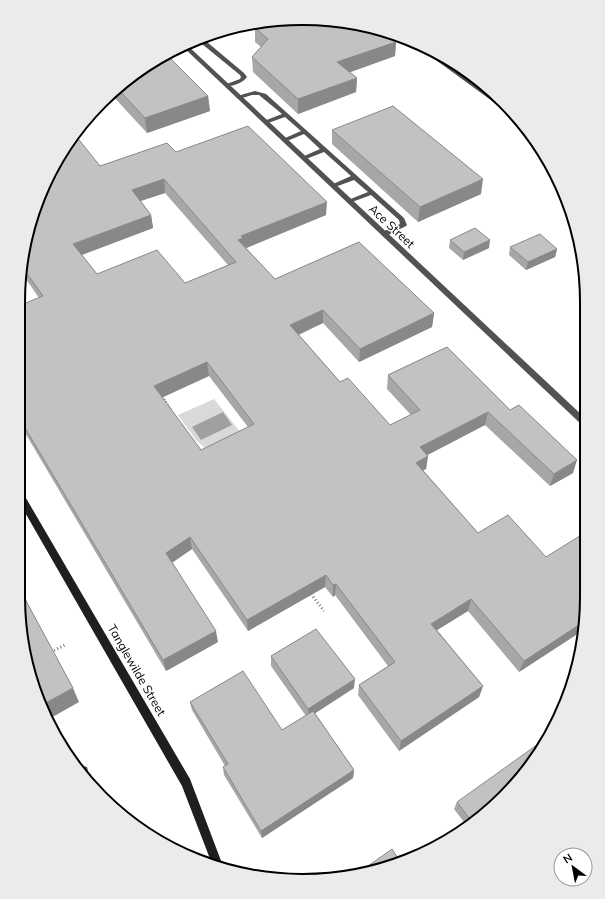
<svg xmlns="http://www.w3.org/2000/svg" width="605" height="899" viewBox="0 0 605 899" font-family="Mulish,sans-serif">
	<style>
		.green { fill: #d9d9d9 }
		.water { fill: #a0a0a0 }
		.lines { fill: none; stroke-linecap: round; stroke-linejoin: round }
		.path-far1 { stroke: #747474; stroke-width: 2.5; stroke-dasharray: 1 2; stroke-linecap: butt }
		.path { stroke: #747474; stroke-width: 3; stroke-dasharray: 1 2.5; stroke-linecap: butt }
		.lane { fill: #525252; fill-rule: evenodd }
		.street { fill: #525252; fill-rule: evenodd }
		.secondary { fill: #1f1f1f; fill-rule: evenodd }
		.wall { fill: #a7a7a7; fill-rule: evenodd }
		.shaded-wall { fill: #888 }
		.building { fill: #c2c2c2; stroke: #888; fill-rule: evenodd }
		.labels { text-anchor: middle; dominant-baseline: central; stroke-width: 3; stroke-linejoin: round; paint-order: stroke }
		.street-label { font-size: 12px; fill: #000; stroke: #fff }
		.rim { fill: none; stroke: #000; stroke-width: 2 }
	</style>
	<rect width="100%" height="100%" fill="#fff"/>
	<!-- green -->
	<path class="green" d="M214,399l27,34 -34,17 -12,-11 -17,-24z"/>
	<!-- water -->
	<path class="water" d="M223,412l9,13 -31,15 -9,-13z"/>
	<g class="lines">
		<!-- path-far1 -->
		<path class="path-far1" d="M161,394l10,16"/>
		<!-- path -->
		<path class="path" d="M311,594l13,17
			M51,652l14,-7"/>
		<!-- lane -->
		<path class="lane" d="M260,22h4l2,1 -59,19 37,31 3,4c-4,6 -17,11 -23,8l16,-6 1,-2 -1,-2 -38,-31 -16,5 -3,-2z
			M255,91l11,3 138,124 3,7 -1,1 -20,10h-4v-4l18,-8 -1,-4 -28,-25 -19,7h-4v-2l20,-8 -14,-12 -19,7h-4v-2l20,-9 -27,-24 -18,7h-4v-2l18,-8 -16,-15 -17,7h-4v-2l18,-8 -16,-14 -17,6h-4v-2l18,-7 -23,-19h-7l-13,4 -3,-2 8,-3z
			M83,766l4,1 1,4 -2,5 -7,-8z"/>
		<!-- street -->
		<path class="street" d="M407,39l4,1 12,6 87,63 7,9 -3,-1z
			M186,44l399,374v8l-3,-1 -400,-379z"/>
		<!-- secondary -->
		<path class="secondary" d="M20,492l3,1 167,286 33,87 -11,-2 -30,-78 -163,-284z"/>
	</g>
	<!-- wall -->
	<path class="wall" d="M255,28l141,14 -1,14 -45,16 7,6 -1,14 -58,22 -45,-42 -1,-15 9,-10 -6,-5z
		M144,66l64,30 2,15 -63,22 -36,-39z
		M332,130l149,64 -63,28 -86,-78z
		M176,152l150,63 -80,33 29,31 159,34 -2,14 -73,35 -36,-39 -24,12 41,47 50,43 21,-10 -24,-26 1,-14 59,-28 126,126 -23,13 -65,-61 -58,30 1,1 -2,13 -3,1 55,63 68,24 37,-23 -1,97 -63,41 -51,-61 -31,19 46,56 -4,11 -80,54 -41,-56 1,-10 29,-19 -53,-71 -2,2 -8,-10 -77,44 -56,-82 -20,13 46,80 -52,29 -145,-245 2,-122 16,-6 -13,-19 -3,1v-33l77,-81zM165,193l63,72 -43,18 -88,-9 -15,-19 71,-27 -2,-13 -10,-14zM209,376l39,51 -47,23 -39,-53z
		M450,240l39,8 -26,12 -14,-12z
		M510,247l47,2 -2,8 -29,13 -17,-15z
		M584,277l2,19 -7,-7 3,-11z
		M271,656l83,32 -39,25 39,57 -1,8 -91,60 -38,-63 -1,-8 2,-1 -33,-56 -2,-8 92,28 24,-14 -35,-50z
		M504,798l-37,28 -13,-17 3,-7z"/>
	<!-- shaded-wall -->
	<path class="shaded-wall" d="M396,42l-1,14 -58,21v-15z
		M357,78l-1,14 -58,22v-15z
		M208,96l2,15 -63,22 -2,-15z
		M164,179l1,14 -31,10 -2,-13z
		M483,179l-2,15 -63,28 2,-15z
		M327,202l-1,13 -82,34 -6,-9 3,-4z
		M151,215l2,13 -77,29 -3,-13z
		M490,240l-1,8 -26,12 1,-8z
		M557,249l-2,8 -29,13 2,-8z
		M23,271l3,8 -3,1z
		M323,310v13l-33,15v-13z
		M434,313l-2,14 -73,35 1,-13z
		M207,362l2,14 -52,24 -3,-14z
		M488,412l-3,13 -67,35 2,-13z
		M428,456l-2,13 -12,6 2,-12z
		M577,460l-4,13 -23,13 4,-12z
		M190,537l2,12 -23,16 -3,-12z
		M326,575l-1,12 -77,44 -1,-11z
		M336,584l-1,11 -2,2v-12z
		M471,599l-3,12 -39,24 2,-11z
		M582,623v8l-63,41 5,-11z
		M216,631l2,11 -52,29 -3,-11z
		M355,679l-1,9 -46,30v-9z
		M483,686l-4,11 -80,54 2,-10z
		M73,688l6,14 -30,17 -7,-14z
		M354,770l-1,8 -91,60 -1,-7z"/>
	<!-- building -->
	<path class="building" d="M302,18l56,5 23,7 15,12 -59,20 20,16 -59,21 -46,-42 16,-18 -13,-11 23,-8z
		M166,54l42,42 -63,22 -28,-30 27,-22z
		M393,106l90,73 -63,28 -88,-77z
		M248,126l79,76 -86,34 2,2 -5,2 37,39 84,-37 75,71 -74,36 -37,-39 -33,15 50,57 8,-4 42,47 30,-15 -32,-35 59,-28 63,63 9,-5 58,55 -23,14 -66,-62 -68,35 8,9 -12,7 62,70 30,-18 38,42 37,-23 -1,89 -58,38 -53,-62 -40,25 52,62 -82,55 -42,-56 36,-23 -59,-78 -3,1 -7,-10 -79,45 -57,-83 -24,16 50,78 -53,29 -142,-239 2,-117 20,-8 -20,-28v-21l24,-71 29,-40 24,30 67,-23 9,9zM164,179l72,83 -51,21 -28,-33 -60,24 -24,-30 78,-29 -19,-25zM207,362l47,62 -53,26 -47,-64z
		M475,228l15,12 -26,12 -14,-12z
		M540,234l17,15 -29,13 -18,-15z
		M18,586l55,102 -31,17 -9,-17 -15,-92z
		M316,629l39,50 -47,30 -37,-53z
		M243,671l39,59 31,-19 41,59 -93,61 -38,-64 5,-3 -38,-62z
		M541,742l1,2 -38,54 -32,24 -15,-20z
		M392,849l7,11 -41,15 -4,1z"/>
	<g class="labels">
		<!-- street labels -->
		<g class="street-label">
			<text transform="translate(392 226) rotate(43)">Ace Street</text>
			<text transform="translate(137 670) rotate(60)">Tanglewilde Street</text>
		</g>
	</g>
	<!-- crop -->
	<path d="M0 0H605V899H0ZM302 25H303A277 277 0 0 1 580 302V597A277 277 0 0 1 303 874H302A277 277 0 0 1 25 597V302A277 277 0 0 1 302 25Z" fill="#ebebeb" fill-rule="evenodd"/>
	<path class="rim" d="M302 25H303A277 277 0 0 1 580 302V597A277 277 0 0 1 303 874H302A277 277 0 0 1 25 597V302A277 277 0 0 1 302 25Z"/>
	<!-- north arrow -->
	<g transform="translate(573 867) rotate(328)"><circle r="19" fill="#ffffff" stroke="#999999"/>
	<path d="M0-3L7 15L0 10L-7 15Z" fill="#000000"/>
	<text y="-6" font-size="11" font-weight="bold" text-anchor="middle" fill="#000000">N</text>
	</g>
</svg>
